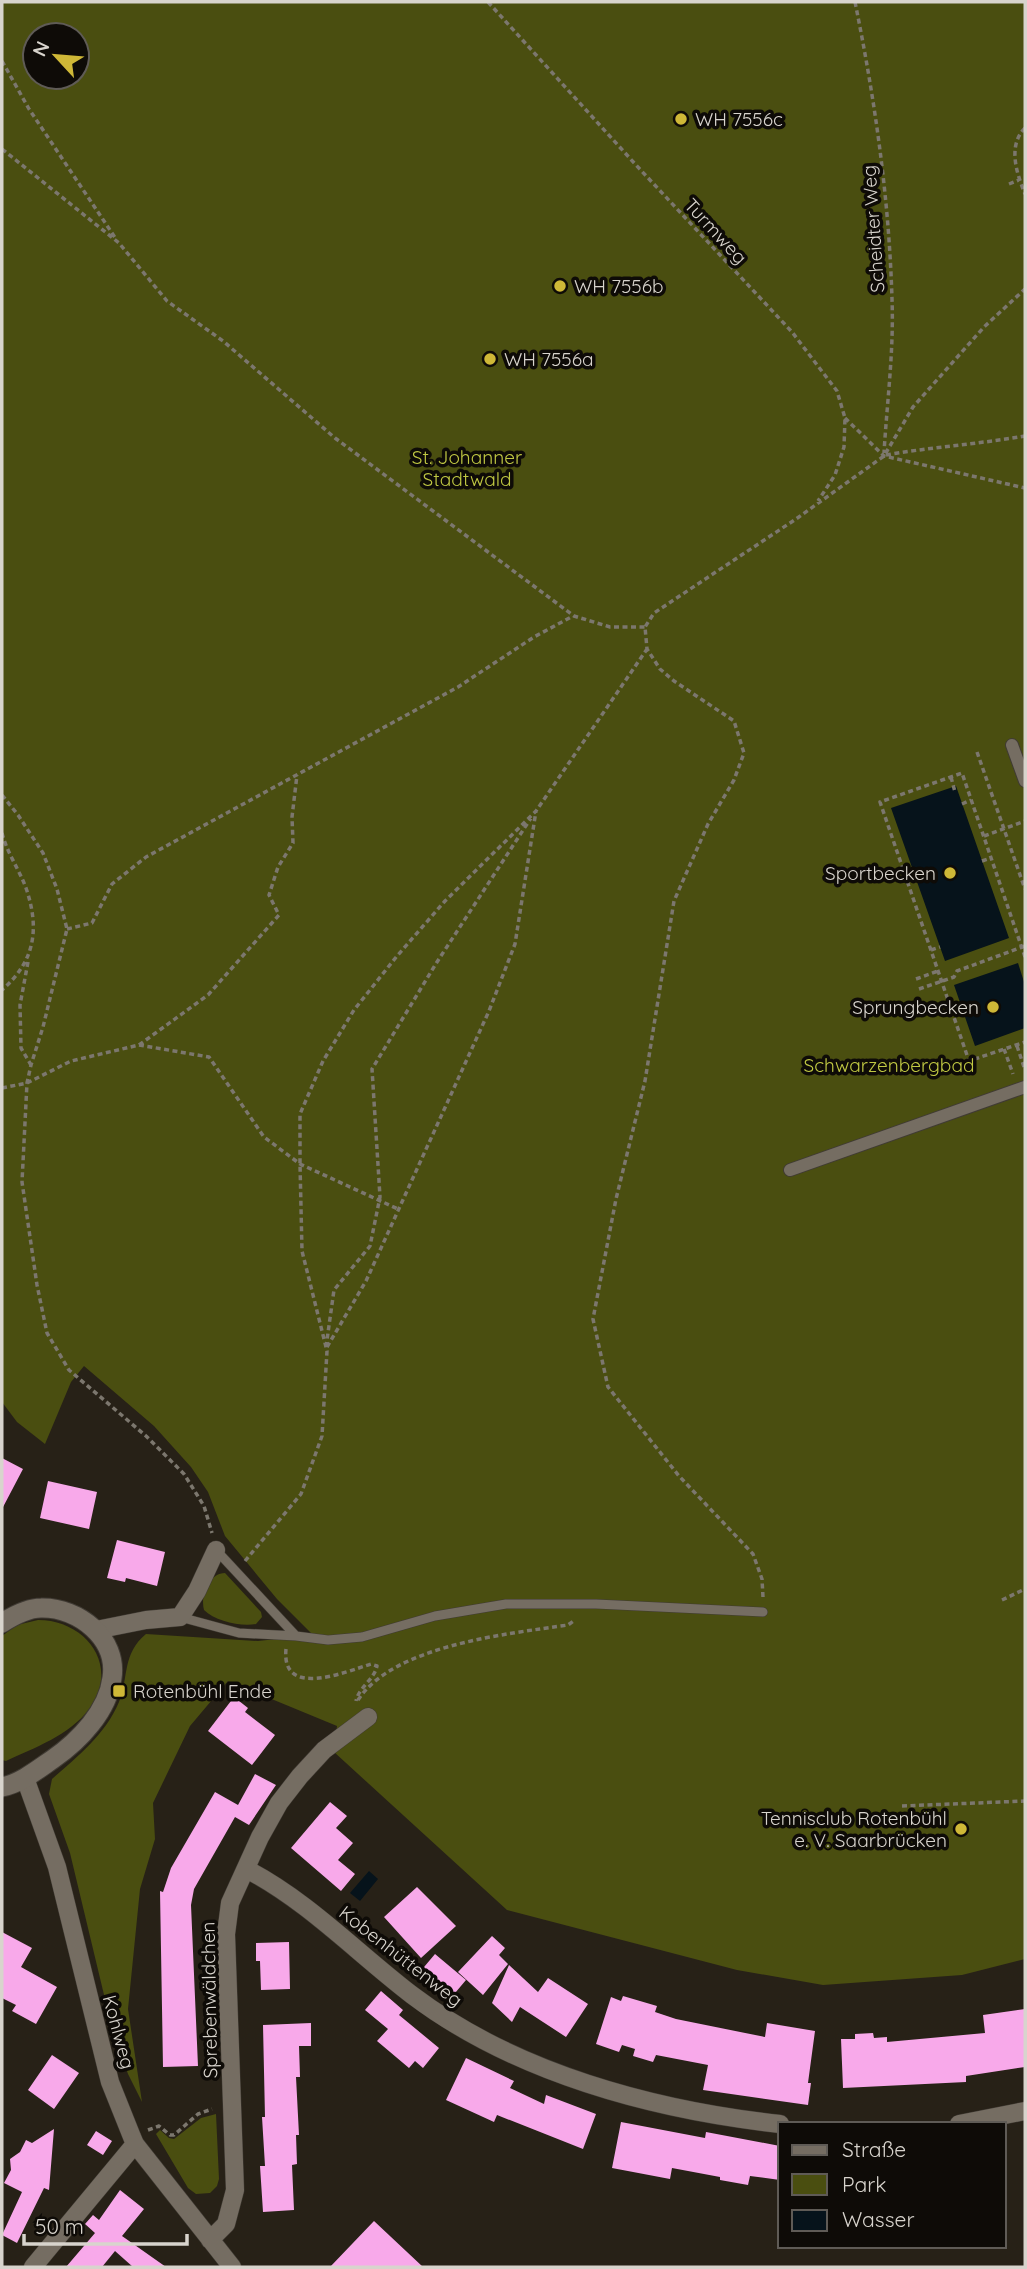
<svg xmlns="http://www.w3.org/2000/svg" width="1027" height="2269" viewBox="0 0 1027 2269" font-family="Quicksand,sans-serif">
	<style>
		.green { fill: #4a4e10; fill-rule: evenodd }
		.water { fill: #06131b }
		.building { fill: #f8a9ea }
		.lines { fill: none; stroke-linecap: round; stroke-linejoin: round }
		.service-casing { stroke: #403b34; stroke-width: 10 }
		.pedestrian-casing { stroke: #403b34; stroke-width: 14 }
		.minor-casing { stroke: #403b34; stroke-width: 19 }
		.tertiary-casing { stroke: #403b34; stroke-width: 21 }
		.path { stroke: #7c776e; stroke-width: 3.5; stroke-dasharray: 5 3.5; stroke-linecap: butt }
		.service { stroke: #756d62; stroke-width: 9 }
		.pedestrian { stroke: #756d62; stroke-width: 12 }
		.minor { stroke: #756d62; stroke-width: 18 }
		.tertiary { stroke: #756d62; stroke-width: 19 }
		.poi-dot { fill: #cfb837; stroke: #0e0b07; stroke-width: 2.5 }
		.labels { text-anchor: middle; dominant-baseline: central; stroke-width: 7; stroke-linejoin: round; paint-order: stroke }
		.poi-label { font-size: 19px; fill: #d8d4cd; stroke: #0e0b07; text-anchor: start }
		.street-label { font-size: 19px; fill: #d8d4cd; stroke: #0e0b07 }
		.park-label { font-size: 19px; fill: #c1c943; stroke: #0e0b07 }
	</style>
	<rect width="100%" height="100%" fill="#272117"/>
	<!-- green -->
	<path class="green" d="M2,2h1023v1957l-63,16 -139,10 -86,-15 -230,-60 -173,-158 3,-26 -109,-45 -38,45 -37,77 2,36 -15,50 -12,120 14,93 -14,-28 -17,-50 -41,-171 -21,-59 3,-15c26,-23 53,-44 67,-77 10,-26 3,-48 27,-68l112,7 55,-6 -36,-36 -52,-63 -17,-44 -17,-25 -37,-41 -70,-60 -13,16 -26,62 -28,-22 -15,-20zM35,35h42v42h-42z
		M225,1573l36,39 1,5 -6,7c-15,3 -41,-3 -52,-14 -4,-14 5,-37 21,-37z
		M38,1620c48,0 83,46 51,89 -19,26 -55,39 -83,52l-4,-1v-124l15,-11z
		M216,2114l3,65 -2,7 -7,7 -14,1 -8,-6 -32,-54 4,-4 9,8 5,1 27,-21z"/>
	<!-- water -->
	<path class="water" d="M956,786l53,152 -64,23 -54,-153z
		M1018,963l7,22v43l-50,18 -21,-61z
		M369,1871l9,8 -18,22 -10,-8z"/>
	<!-- building -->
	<path class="building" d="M2,1458l21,11 -21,40z
		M48,1481l49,11 -8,37 -49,-11z
		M117,1540l48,12 -8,34 -31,-8 -1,4 -18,-4z
		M234,1697l14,11 -3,4 30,23 -23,30 -44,-34z
		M255,1774l21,11 -27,40 -14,-8 -41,72 -3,16 7,161 -35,1 -3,-176 3,1 8,-24 44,-76 23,13z
		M330,1802l17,14 -11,12 17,15 -15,17 17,14 -14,17 -50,-43z
		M417,1887l39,39 -35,32 -37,-41z
		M2,1932l30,16 -11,19 36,20 -21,37 -24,-13 4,-6 -14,-7z
		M492,1936l13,12 -6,7 9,9 -25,31 -25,-23z
		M289,1942l1,47 -29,1 -1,-29h-4v-18z
		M435,1954l31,26 -16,19 -31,-26z
		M509,1965l29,27 10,-14 40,26 -22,33 -46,-30 -8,15 -20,-19z
		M381,1991l22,19 -4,5 40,33 -16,20 -8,-7 -6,7 -32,-27 11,-12 -23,-19z
		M623,1996l34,10 -2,6 21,7 89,18 2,-14 48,8 -7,52h3l-3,22 -105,-15 5,-25 -52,-10 -3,7 -20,-6 2,-7 -13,-4 -3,7 -23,-8 15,-47 10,4z
		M1025,2009v58l-59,9v6l-123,6 -2,-49h14v-5l18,-1 1,5 13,-1v5l98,-9 -2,-18z
		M311,2023v23h-12l1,31h-4l3,58h-3l1,29 -5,1 2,45 -31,2 -3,-46h5l-3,-49h3l-2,-92z
		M52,2055l27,18 -25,36 -26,-19z
		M466,2058l48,23 -4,7 34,16 2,-9 50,19 -13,35 -86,-34 -3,7 -48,-22z
		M621,2122l84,16 1,-6 74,14v34l-30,-4 -2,9 -28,-5v-3l-48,-9 -2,11 -58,-11z
		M54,2129l-5,61 -5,-2 -27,55 -15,-8 20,-43 -18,-9 7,-13 -1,-11 10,-7 6,-12 6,3z
		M96,2131l16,10 -9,14 -16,-10z
		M120,2190l24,19 -22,27 44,31h-33l-18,-16 -13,16h-36l29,-34 -10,-9 8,-9 6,5z
		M374,2221l49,46h-93z"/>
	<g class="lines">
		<defs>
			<path id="service" d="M216,1550l80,86
				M180,1617l59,16 57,3 32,4 34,-3 73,-21 71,-12h90l167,8"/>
			<path id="pedestrian" d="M1012,745l13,36
				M790,1170l235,-83"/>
			<path id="minor" d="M96,1630l50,-10 34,-3 17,-26 19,-41
				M25,1778l32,89 53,215 22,55 3,7 97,123
				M246,1869c62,32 111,84 166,126 103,78 241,115 368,129
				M959,2124l66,-13
				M210,2240l16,-16 9,-34 -9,-256 4,-31 30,-66 19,-34 21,-27 24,-26 44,-33
				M33,2267l102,-123"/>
			<path id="tertiary" d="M2,1623c11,-7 26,-15 39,-15 38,-1 77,31 71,70 -4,33 -33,63 -59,81 -16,11 -32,24 -51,28"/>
		</defs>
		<!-- service casing -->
		<use href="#service" class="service-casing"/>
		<!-- pedestrian casing -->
		<use href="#pedestrian" class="pedestrian-casing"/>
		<!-- minor casing -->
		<use href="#minor" class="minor-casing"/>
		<!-- tertiary casing -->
		<use href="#tertiary" class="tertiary-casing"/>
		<!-- path -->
		<path class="path" d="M488,2l148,163 156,167 45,59 8,27 -1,29 -9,28 -17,26
			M855,2c20,98 34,196 37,297 2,51 -5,103 -8,154
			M2,61l27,48 87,130
			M1025,128c-18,18 -8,46 0,66
			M2,149l117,94 48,58 56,40 112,97 239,178 36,11h35
			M1009,184l10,-4
			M845,418l39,38 141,32
			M886,455c46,-8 93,-11 139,-19
			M977,752l48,137
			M951,777l4,15
			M2,795l16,20 25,38 14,36 10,40 -24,98 -12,38 -4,18 -5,99 15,103 10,48 22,37 77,66 38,38 20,32 8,27
			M962,804l9,-4
			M2,833c5,20 17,36 24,55 14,41 9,73 -24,102
			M984,836l41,-15
			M982,861l9,-3
			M67,929l25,-6 20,-39 34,-27 312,-170 76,-50 39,-21
			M931,950l9,-3
			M1025,957l-63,-184 -82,29 89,259 56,-19
			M28,962l-8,43 1,43 10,17
			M916,979l22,-8
			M919,989l35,-12 3,-6 68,-25
			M139,1045l69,-50 71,-80 -10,-20 9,-28 15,-24 -1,-26 5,-42
			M1017,1046l8,24
			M1004,1049l9,25
			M2,1088l25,-5 44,-22 68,-16 70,12 55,80 36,27 98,45
			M326,1347l8,-57 36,-44 10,-49 -8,-128 65,-107 94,-144
			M327,1347l39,-66 123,-270 26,-67 21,-133
			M245,1561l56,-67 21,-58 5,-85 -25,-100 -2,-87v-50l23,-53 31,-51 43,-54 48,-55 91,-90 111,-162
			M763,1597l-1,-18 -9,-25 -74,-78 -71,-89 -15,-68 23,-120 29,-118 29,-180 34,-77 26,-44 10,-27 -10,-32 -60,-40 -14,-12 -13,-20 -2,-22 9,-14 142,-94 88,-63 29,-49 71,-80 41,-38
			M1002,1600l23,-11
			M286,1649c-5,50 59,23 85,15l6,2c-3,14 -18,21 -21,35
			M358,1700c36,-55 149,-66 210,-75l7,-5
			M902,1806l123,-5
			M148,2130l11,-4 11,9h4l24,-21 14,-5"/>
		<!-- service -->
		<use href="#service" class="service"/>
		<!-- pedestrian -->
		<use href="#pedestrian" class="pedestrian"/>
		<!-- minor -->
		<use href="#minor" class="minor"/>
		<!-- tertiary -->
		<use href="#tertiary" class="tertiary"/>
	</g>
	<!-- markers -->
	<g class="poi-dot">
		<circle cx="681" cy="119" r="7"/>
		<circle cx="560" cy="286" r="7"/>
		<circle cx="490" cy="359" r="7"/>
		<circle cx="950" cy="873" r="7"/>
		<circle cx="993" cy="1007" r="7"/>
		<rect x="112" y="1684" width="14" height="14" rx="3.5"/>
		<circle cx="961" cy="1829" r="7"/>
	</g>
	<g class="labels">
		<!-- poi labels -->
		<g class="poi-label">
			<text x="695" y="119">WH 7556c</text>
			<text x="574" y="286">WH 7556b</text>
			<text x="504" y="359">WH 7556a</text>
			<text x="936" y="873" text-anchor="end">Sportbecken</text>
			<text x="979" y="1007" text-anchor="end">Sprungbecken</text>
			<text x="133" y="1691">Rotenbühl Ende</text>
			<text x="947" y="1818" text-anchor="end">Tennisclub Rotenbühl<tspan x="947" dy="22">e. V. Saarbrücken</tspan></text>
		</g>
		<!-- street labels -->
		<g class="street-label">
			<text transform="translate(873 229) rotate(-94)">Scheidter Weg</text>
			<text transform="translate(716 231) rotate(47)">Turmweg</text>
			<text transform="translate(401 1956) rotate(38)">Kobenhüttenweg</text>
			<text transform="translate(209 2000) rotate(-91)">Sprebenwäldchen</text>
			<text transform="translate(119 2032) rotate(75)">Kohlweg</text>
		</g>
		<!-- park labels -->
		<g class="park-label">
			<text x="467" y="457">St. Johanner<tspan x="467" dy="22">Stadtwald</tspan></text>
			<text x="889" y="1065">Schwarzenbergbad</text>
		</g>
	</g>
	<!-- border -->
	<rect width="1027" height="2269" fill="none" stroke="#d8d4cd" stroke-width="7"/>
	<!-- legend -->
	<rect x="778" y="2122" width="228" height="126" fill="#0e0b07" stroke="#5f5b56" stroke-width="2"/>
	<rect x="792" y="2145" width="35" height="10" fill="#756d62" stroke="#5f5b56" stroke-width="2"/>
	<text x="842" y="2157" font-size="21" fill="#d8d4cd">Straße</text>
	<rect x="792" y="2174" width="35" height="21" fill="#4a4e10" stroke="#5f5b56" stroke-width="2"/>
	<text x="842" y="2192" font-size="21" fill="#d8d4cd">Park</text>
	<rect x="792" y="2210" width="35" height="21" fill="#06131b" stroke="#5f5b56" stroke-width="2"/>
	<text x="842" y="2227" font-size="21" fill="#d8d4cd">Wasser</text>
	<!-- north arrow -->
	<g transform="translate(56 56) rotate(296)"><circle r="33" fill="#0e0b07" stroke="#5f5b56" stroke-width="2"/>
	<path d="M0-5L12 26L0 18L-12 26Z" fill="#cfb837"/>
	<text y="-10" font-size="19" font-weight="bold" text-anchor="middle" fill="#d8d4cd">N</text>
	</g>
	<!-- scale -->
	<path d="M24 2234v10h163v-10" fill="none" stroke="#d8d4cd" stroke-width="3.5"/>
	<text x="35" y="2234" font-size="21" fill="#d8d4cd" stroke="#0e0b07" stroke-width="5" paint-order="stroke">50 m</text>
</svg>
